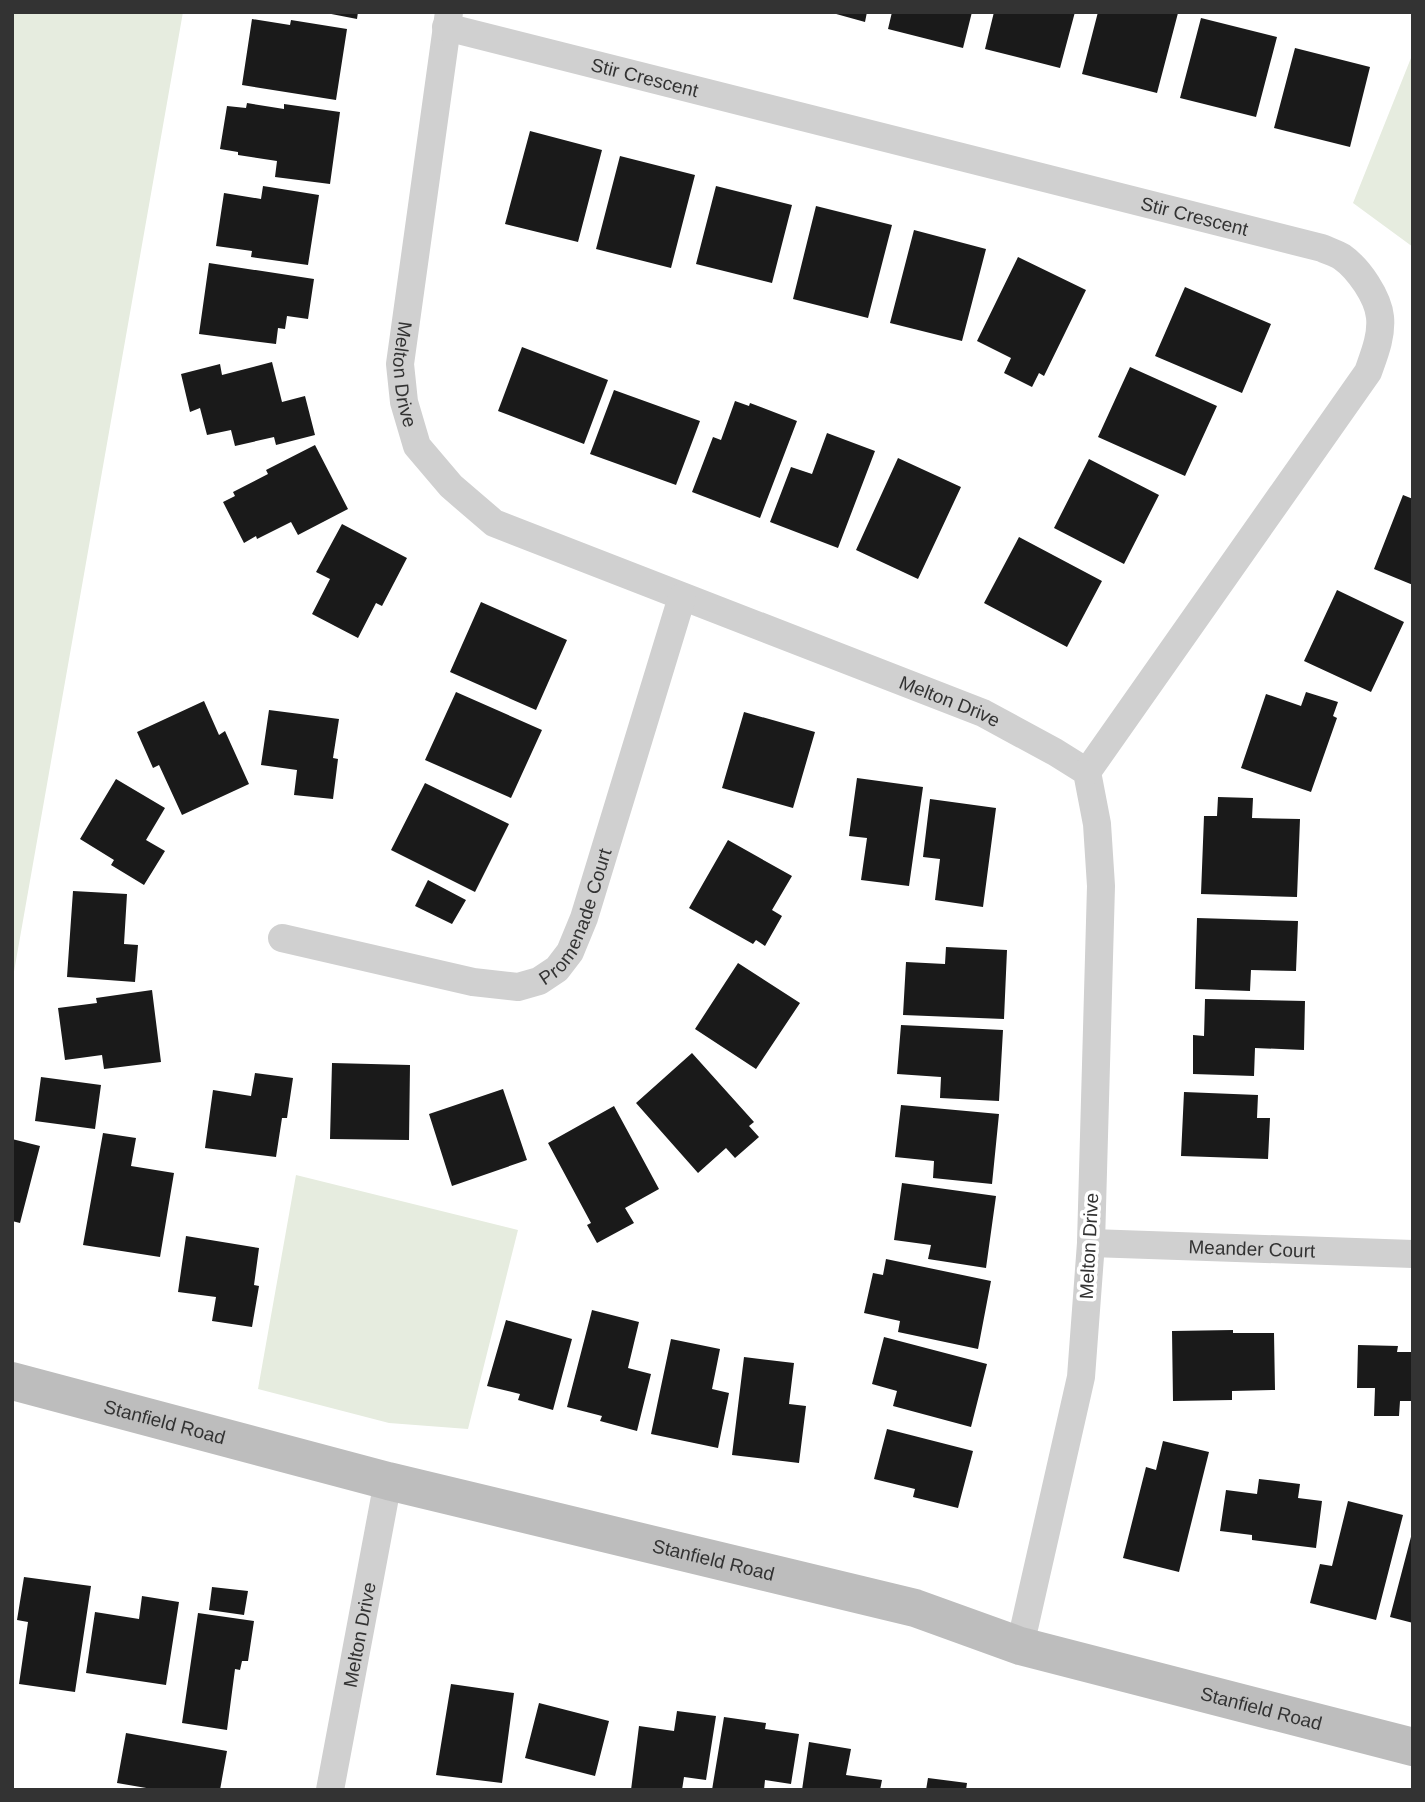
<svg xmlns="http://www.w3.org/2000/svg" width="1425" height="1802" viewBox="0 0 1425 1802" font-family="Helvetica,sans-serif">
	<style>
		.green { fill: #e6ecdf }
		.building { fill: #1a1a1a }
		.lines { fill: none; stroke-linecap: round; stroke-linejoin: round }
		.street { stroke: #d0d0d0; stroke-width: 28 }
		.secondary { stroke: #bdbdbd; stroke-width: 38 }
		.labels { text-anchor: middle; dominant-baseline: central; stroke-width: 7; stroke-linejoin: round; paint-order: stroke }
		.street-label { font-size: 19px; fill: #333; stroke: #fff }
	</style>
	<rect width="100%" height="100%" fill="#fff"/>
	<!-- green -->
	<path class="green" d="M12,12h171l-171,971z
		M1413,53v194l-60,-44z
		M296,1175l222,55 -50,199 -79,-6 -131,-34z"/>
	<!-- building -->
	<path class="building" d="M321,12h37l-1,7z
		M829,12h38l-2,10z
		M892,12h80l-9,36 -75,-19z
		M994,12h81l-15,56 -75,-19z
		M1098,12l80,1 -21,80 -75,-19z
		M1201,18l76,19 -21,80 -76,-19z
		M252,19l38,6 1,-5 56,9 -11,71 -94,-15z
		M1295,48l75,19 -20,80 -76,-19z
		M247,103l37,6v-5l56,8 -10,72 -55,-7 2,-16 -39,-6v-3l-18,-3 7,-43 19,2z
		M530,131l72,19 -24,92 -73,-18z
		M620,156l75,19 -24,93 -75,-19z
		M263,186l56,9 -11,70 -57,-8 1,-6 -36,-5 8,-53 37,6z
		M716,186l76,19 -20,78 -76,-19z
		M816,206l76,19 -24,93 -75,-19z
		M914,230l72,19 -24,92 -72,-18z
		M1018,257l68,33 -42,86 -5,-3 -7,14 -28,-14 7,-15 -34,-17z
		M209,263l105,16 -6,40 -21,-3 -2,13 -7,-1 -2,16 -77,-10z
		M1185,287l86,37 -29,69 -87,-37z
		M522,347l86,33 -24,64 -86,-33z
		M272,362l10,40 23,-6 10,39 -39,10 -2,-8 -39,9 -4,-16 -24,5 -7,-27 -10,4 -9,-38 39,-10 2,11z
		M1130,367l87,39 -32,70 -87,-39z
		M614,390l86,31 -24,64 -86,-31z
		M735,401l14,5 1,-3 47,18 -37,97 -68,-26 21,-55 8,3z
		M827,433l48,18 -37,97 -68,-26 21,-55 21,7z
		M315,445l33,64 -50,26 -7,-13 -34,17 -1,-3 -12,7 -21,-41 12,-6 -2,-4 35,-18 -2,-4z
		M898,458l63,29 -43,92 -62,-29z
		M1089,459l70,36 -35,69 -70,-36z
		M1403,495l10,4v86l-39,-16z
		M342,524l65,34 -25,48 -6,-3 -18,35 -46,-24 18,-35 -14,-7z
		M1019,537l83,44 -35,66 -83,-44z
		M1337,590l67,32 -33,70 -67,-31z
		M481,602l86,38 -31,70 -86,-38z
		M456,692l86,38 -31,68 -86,-38z
		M1306,692l32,10 -5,14 4,2 -26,74 -70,-24 25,-74 35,12z
		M204,701l15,34 6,-4 24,53 -67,31 -23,-50 -6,3 -16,-36z
		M269,710l70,9 -6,39 5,1 -5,40 -39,-4 3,-25 -36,-5z
		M744,712l71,20 -22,76 -71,-20z
		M857,778l66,9 -14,99 -48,-6 6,-42 -18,-2z
		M116,779l49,29 -19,32 19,11 -21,34 -33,-20 3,-5 -34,-21z
		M425,783l84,41 -34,68 -84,-42z
		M1218,797l35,1 -1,20 48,1 -3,78 -96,-3 3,-78h13z
		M930,799l66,9 -13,99 -48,-7 5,-41 -17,-2z
		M728,840l64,36 -20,34 10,6 -17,30 -9,-6 -3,4 -64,-36z
		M428,880l38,20 -14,24 -37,-18z
		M73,891l54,3 -3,50 14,1 -3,37 -68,-5z
		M1197,918l101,3 -2,50 -45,-1 -1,21 -55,-2z
		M946,947l61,3 -3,69 -101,-4 3,-53 39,2z
		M738,963l62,40 -44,66 -61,-40z
		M152,990l9,72 -57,7 -2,-14 -37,5 -7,-52 39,-5 -1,-5z
		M1205,999l100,2 -1,49 -49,-2 -1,28 -61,-2v-39l11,1z
		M901,1025l102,5 -4,71 -59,-3 1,-21 -44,-3z
		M692,1053l62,69 -5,4 10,11 -24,21 -9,-10 -28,25 -62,-70z
		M332,1063l78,2 -1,75 -79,-1z
		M255,1073l38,5 -6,40h-5l-6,39 -71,-9 8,-58 38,6z
		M41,1077l60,8 -6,44 -60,-8z
		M503,1089l24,71 -75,26 -23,-72z
		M1184,1092l74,3 -1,23h13l-2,41 -87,-3z
		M901,1105l98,9 -7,70 -59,-6 1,-17 -39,-4z
		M614,1106l45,83 -34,19 9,15 -37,20 -10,-18 4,-2 -43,-80z
		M103,1133l33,5 -5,28 43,7 -14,84 -77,-12z
		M12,1139l28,7 -20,77 -8,-2z
		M902,1183l94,13 -10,72 -58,-9 3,-14 -37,-5z
		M186,1236l73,12 -5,37 5,1 -7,41 -40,-6 4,-24 -38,-5z
		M886,1259l105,22 -13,68 -80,-17 2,-11 -36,-8 9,-40 10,2z
		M592,1310l47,12 -11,46 23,6 -14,57 -37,-10 2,-5 -35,-9z
		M506,1320l66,19 -19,71 -35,-10 2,-6 -33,-8z
		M1233,1330v3h41l1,57 -43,1v9l-59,1 -1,-70z
		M884,1337l103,27 -16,63 -78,-21 4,-15 -25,-7z
		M671,1339l49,10 -8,40 17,4 -11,55 -67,-14z
		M1358,1345l40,1 -1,6h16v49h-13l-1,15h-25l1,-28h-18z
		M744,1357l50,6 -5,41 17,2 -7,57 -67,-8z
		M887,1429l86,22 -15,57 -45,-11 2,-8 -41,-10z
		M1163,1441l46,11 -30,120 -56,-14 23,-91 10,3z
		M1259,1479l41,5 -2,14 24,3 -6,47 -64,-8v-5l-32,-4 6,-41 31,4z
		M1348,1501l55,14 -27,105 -66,-17 10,-39 12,2z
		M1412,1533h1v90l-23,-6z
		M24,1577l67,9 -16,106 -56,-8 9,-62 -11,-2z
		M212,1587l36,4 -4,24 -35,-5z
		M142,1596l37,6 -13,83 -80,-12 9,-61 44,7z
		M198,1613l56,8 -6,40h-6l-2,9 -5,-1 -8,61 -45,-7z
		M451,1684l63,9 -12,90 -66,-8z
		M539,1703l70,18 -14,55 -70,-18z
		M677,1711l39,5 -10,64 -22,-3 -2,13h-51l8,-64 35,5z
		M724,1717l42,6 -1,6 34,5 -8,50 -26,-4 -1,10h-52z
		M126,1733l101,18 -7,39h-62l-41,-7z
		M809,1742l42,7 -5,26 36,5 -2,10h-78z
		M928,1778l39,5 -1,7h-40z"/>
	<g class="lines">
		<!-- street -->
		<g class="street">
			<path id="s1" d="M449,12l-49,352 4,38 13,44 34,40 43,37 489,190 72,39 32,20 10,52 4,62 -10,357 -10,134 -61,269"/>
			<path id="s2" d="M446,27l876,221c6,3 14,5 20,9 17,12 36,40 38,60 2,19 -6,38 -12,55l-281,400"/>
			<path id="s3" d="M282,938l191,44 45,5 21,-6 18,-12 13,-17 14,-34 98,-321"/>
			<path id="s4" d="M1091,1243l322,11"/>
			<path id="s5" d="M330,1790l58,-309"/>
		</g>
		<!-- secondary -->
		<path class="secondary" id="s6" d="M12,1381l376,100 527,127 105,38 393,101"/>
	</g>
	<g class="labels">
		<!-- street labels -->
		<g class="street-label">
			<text stroke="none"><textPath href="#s2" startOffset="205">Stir Crescent</textPath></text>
			<text stroke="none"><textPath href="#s2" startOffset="772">Stir Crescent</textPath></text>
			<text stroke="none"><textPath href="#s1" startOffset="366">Melton Drive</textPath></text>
			<text stroke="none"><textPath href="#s1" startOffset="1038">Melton Drive</textPath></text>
			<text stroke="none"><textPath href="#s3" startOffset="340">Promenade Court</textPath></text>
			<text transform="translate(1089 1246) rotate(-87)">Melton Drive</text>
			<text stroke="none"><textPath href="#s4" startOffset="161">Meander Court</textPath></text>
			<text stroke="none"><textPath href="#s6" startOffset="158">Stanfield Road</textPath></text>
			<text stroke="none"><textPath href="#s6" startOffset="724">Stanfield Road</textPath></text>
			<text stroke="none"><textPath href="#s5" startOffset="158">Melton Drive</textPath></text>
			<text stroke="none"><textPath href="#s6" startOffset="1292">Stanfield Road</textPath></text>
		</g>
	</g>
	<!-- border -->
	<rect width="1425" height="1802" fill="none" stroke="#333333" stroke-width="28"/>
</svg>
